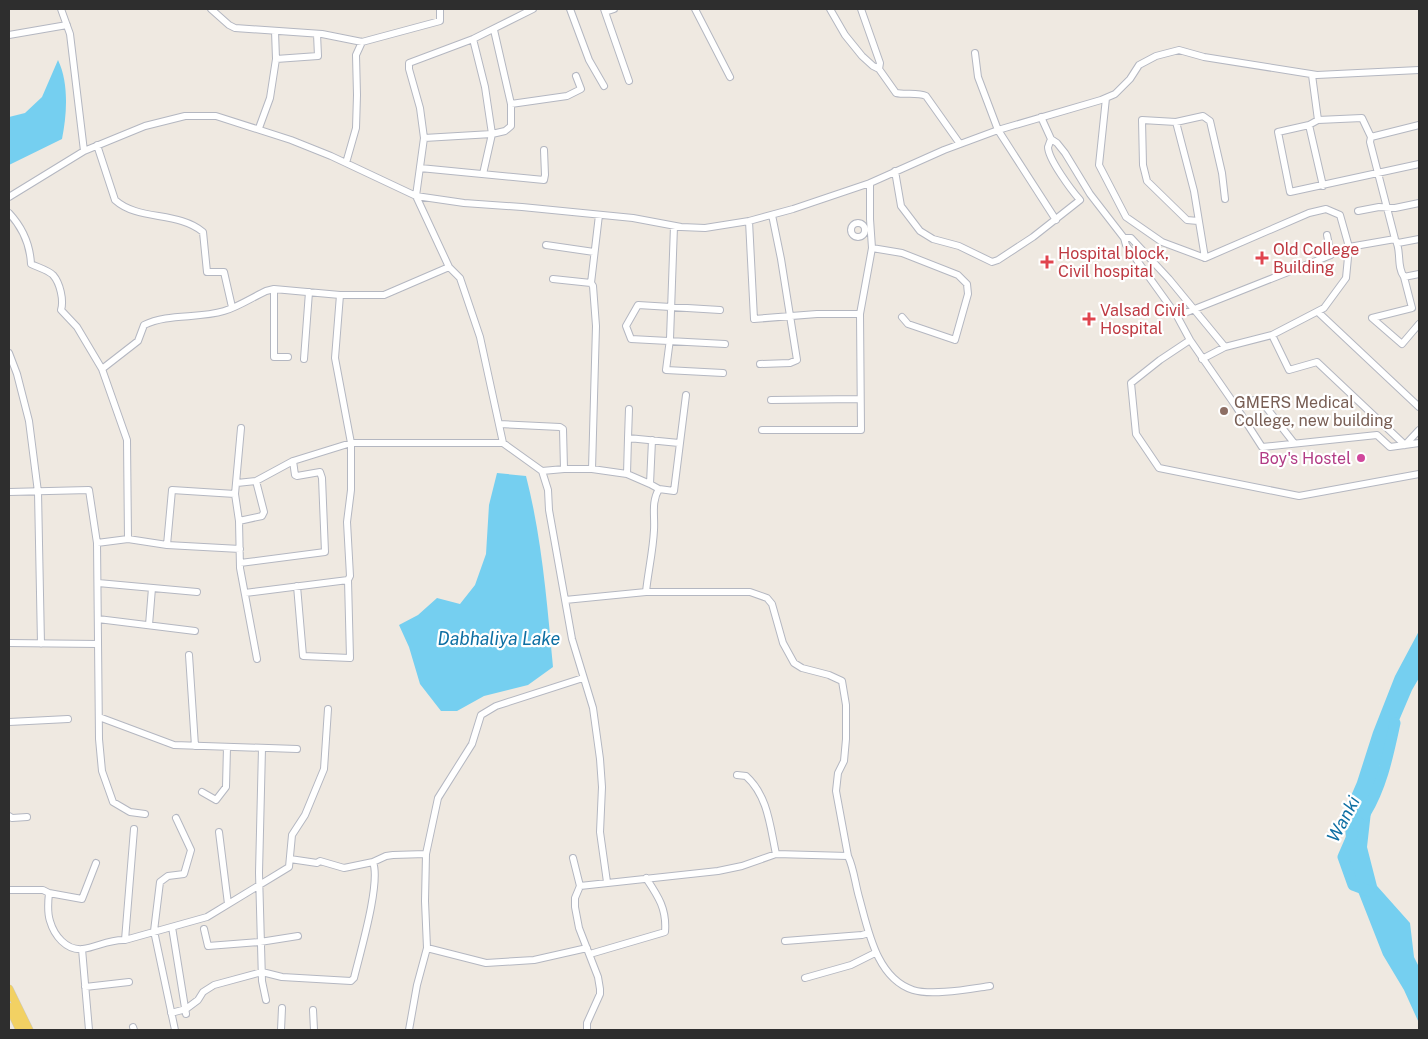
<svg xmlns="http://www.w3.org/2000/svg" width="1428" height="1039" viewBox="0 0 1428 1039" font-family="'Public Sans',sans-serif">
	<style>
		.water { fill: #75cff0 }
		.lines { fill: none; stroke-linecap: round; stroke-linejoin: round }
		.river { stroke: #75cff0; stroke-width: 11 }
		.minor-casing { stroke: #b4b7c1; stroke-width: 8 }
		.major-casing { stroke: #c9c9c9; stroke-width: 9 }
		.minor { stroke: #fff; stroke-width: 6 }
		.major { stroke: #f2d163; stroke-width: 8 }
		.health-dot { fill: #e0444e; stroke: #fff; stroke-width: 2 }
		.education-dot { fill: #8d6e63; stroke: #fff; stroke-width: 2 }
		.hotel-dot { fill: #d1479c; stroke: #fff; stroke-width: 2 }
		.labels { text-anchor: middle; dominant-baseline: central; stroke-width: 4.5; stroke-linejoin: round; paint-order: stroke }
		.health-label { font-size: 16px; fill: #be3a42; stroke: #fff; text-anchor: start }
		.education-label { font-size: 16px; fill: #785e54; stroke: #fff; text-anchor: start }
		.hotel-label { font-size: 16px; fill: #b23c85; stroke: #fff; text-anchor: end }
		.water-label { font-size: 18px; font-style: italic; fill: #0d6fa3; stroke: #fff }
	</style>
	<rect width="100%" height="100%" fill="#efe9e1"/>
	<!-- water -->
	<path class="water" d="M58,60c11,23 9,54 4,79l-53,26v-48l16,-4 17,-16z
		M497,473l29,3c16,62 21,127 27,191l-25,18 -44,11 -27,15h-16l-21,-27 -11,-37 -10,-22 19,-10 19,-17 23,6 15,-19 11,-31 3,-49z
		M1419,631v47l-7,12 -32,75 -8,38 -5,44 10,39 33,37 4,34 5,10v56l-15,-33 -21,-35 -35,-89 -4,-54 13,-30 16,-50 22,-56z"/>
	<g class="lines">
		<!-- river -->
		<path class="river" d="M1365,814c17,-28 23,-59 30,-91
			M1353,834l-10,23 10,28 16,6"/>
		<defs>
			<path id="minor" d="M61,9l9,25 14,117
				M211,9l18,16 6,3 87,6 40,8 78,-21v-12
				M570,9l19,51 15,26
				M604,9l25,72
				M695,9l35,68
				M830,9l15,26 17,21 11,10 6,3 17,24c9,2 22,-1 30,3l34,48
				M861,9l19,54 -1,6
				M605,12l9,-3
				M9,35l58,-10
				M473,39l12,48 7,47 -9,40
				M975,53l3,24 20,53 58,90
				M276,59l42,-3 -1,-22
				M1312,75l6,45
				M1106,98l-7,67 27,52 36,25 43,16 104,-45 17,-4 14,6 9,32 -3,31 -22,30 -52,27 -47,12 -23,12
				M511,104l56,-8 14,-7 -5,-13
				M1041,117l10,22 6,4 8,10 25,41 34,44 2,7 51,71 13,24 45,65 20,-5 7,2 32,41
				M1176,122l18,69 11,67
				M1309,125l14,61
				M1419,125l-48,12 -1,5 25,97c7,11 1,27 9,38l15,-3
				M259,128l11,-30 6,-39 -1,-28
				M1371,137l-9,-19 -44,2 -9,5 -31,7 12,60 129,-28
				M424,138l68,-4 13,-3 6,-5v-22l-17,-74
				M97,145l18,55c23,21 63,11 88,32l4,40h17l8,35
				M346,163l10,-35 1,-33 -1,-40 6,-13
				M420,168l124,12 1,-5 -1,-25
				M895,171l6,35 19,25 13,8 26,7 33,16 6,-2 35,-23 47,-37c-8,-9 -32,-41 -32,-53 1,-2 2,-6 3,-8
				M9,197l75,-46 61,-25 40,-10h31l75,24 40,16 85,40 48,7 58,4 111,11 48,9 24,1 44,-7 44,-12 77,-26 74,-33 54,-20 103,-30 14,-6 15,-15 9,-14 17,-9 23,-6 25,7 113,18 102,-5
				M1358,211l21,-4 16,1 24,-5
				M9,213c14,15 21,31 22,51 6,3 17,6 22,11 7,8 11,25 8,35l16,17 25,42 25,71 1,99
				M599,215l-8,68 2,3 3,40 -4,143 35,5 1,-36
				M749,221l5,98 63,-5h43
				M1198,221l-11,-1 -40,-39 -4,-16 -1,-45 34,2 27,-6 7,5 12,52 3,26
				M851 230a7 7 0 1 1 14 0a7 7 0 1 1-14 0Z
				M674,226l-4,113 -4,31 57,3
				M1124,238h7l38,41 56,68
				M1398,243l21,-4
				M546,245l48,7
				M1349,247l46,-8
				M872,248l30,5 56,22 9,9 1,10 -13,46 -47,-16 -6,-7
				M1404,277l8,31 -40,10 30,26 17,-20
				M553,279l38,4
				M274,289v68h14
				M720,310l-82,-5 -12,21 5,13 94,5
				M1318,312l101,95
				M1177,316l154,-61 -4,-20
				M1272,335l17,35 28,-8 88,83 14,-15
				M1190,340l-30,20 -29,23 5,51 23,34 140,28 120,-22
				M9,353l8,21 12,47 9,71 3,152
				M304,359l5,-67
				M760,364l30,-1 7,-3 -16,-101 -9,-44
				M102,369l36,-28 6,-16c24,-12 54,-6 80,-14 14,-4 29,-14 42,-20l8,-2 66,6h44l65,-28
				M771,400l89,-1
				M1235,405l27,42 115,-12 13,12 29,-4
				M629,409l-1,29 51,5
				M499,424l61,3 3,2 1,40
				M241,428l-6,66 4,27 1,47 17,91
				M762,430h99l-1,-116 12,-66 -2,-29v-36
				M652,440l-2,44 9,5
				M503,443l-23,-106 -20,-59 -11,-11 -33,-71 8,-58 -4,-30 -11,-39v-6l64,-24 60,-30
				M542,471l22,-2h28
				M627,474l23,10
				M237,483l19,-2 37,-20 58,-18h152l39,28 6,19 1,20 23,129 21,69 7,51 2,28 -2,45 7,50
				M9,492l80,-2 8,53 2,196 3,32 11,31 17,10 15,2
				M239,521l23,-5 2,-4 -8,-31
				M97,543l31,-4 39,6 73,4
				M167,545l5,-55 63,4
				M240,563l85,-11 -3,-74 -2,-6 -23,4 -2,-1 -2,-14
				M98,583l99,9
				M297,586l6,70 47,2 -2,-78 2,-4 -3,-54 4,-32v-47l-16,-85 5,-63
				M646,592c2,-20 7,-41 8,-62 1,-14 -3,-28 5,-41l15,2 12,-96
				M245,593l103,-13
				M565,600l81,-8h104l17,6 5,6 11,39 11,20 8,5 27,7 13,6 4,24v34l-2,22 -6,12 -2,18 12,65c6,13 7,27 11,41 9,32 17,81 54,93 19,6 56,-1 77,-4
				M98,619l97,12
				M149,625l3,-37
				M9,643l89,1
				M189,655l6,91
				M99,717l75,28 123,4
				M9,722l59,-3
				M262,748l-3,125 3,108 4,19
				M737,775l9,1c22,20 24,50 30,78
				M202,792l14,8 10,-13 1,-40
				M9,816l3,2 15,-1
				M219,832l9,72
				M426,854l12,-56 34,-54 9,-29 15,-9 87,-28
				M573,858l7,28 -5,12v9l4,21 19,49 2,12v5l-13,29v7
				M290,859l27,4 3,-2 24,7 29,-6 13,-6 7,-1 33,-1 -1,47 2,47 -10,37 -8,45
				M580,886l138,-15 24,-5 34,-12 72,2
				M9,890h34l6,3c-1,9 -2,19 1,28 4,14 16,30 33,28 14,-2 27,-10 42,-9l82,-23 82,-50 3,-32 13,-20 19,-46 4,-60
				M49,893l33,6 14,-36
				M172,927l14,87
				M204,929l4,17 52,-4 38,-6
				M125,940l9,-111
				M785,941l77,-6 7,-2
				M427,948l59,15 48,-3 53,-12
				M82,949l7,81
				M590,954l75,-22c2,-23 -7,-36 -19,-54
				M805,978l46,-13 24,-12
				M85,987l44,-5
				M313,1010l1,20
				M171,1013l15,-4 12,-9 5,-8 11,-7 48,-13 20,5 69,4 3,-3c6,-25 27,-95 19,-116
				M133,1027l1,3
				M175,1030l-21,-99 6,-49 8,-6 16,-2 7,-24 -15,-32
				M281,1030l1,-22"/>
			<path id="major" d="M9,989l20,41
				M9,1007l11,23"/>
		</defs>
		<!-- minor casing -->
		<use href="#minor" class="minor-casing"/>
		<!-- major casing -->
		<use href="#major" class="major-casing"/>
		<!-- minor -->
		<use href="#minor" class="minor"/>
		<!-- major -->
		<use href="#major" class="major"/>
	</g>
	<!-- markers -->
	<g class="health-dot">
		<path d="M1259.5 250.5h5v5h5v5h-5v5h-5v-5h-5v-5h5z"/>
		<path d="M1044.5 254.5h5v5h5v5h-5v5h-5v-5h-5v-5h5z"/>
		<path d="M1086.5 311.5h5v5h5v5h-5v5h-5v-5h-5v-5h5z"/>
	</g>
	<circle class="education-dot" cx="1224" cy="411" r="5"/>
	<circle class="hotel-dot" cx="1361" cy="458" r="5"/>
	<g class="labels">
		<!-- health labels -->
		<g class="health-label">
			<text x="1273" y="249">Old College<tspan x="1273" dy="18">Building</tspan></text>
			<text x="1058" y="253">Hospital block,<tspan x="1058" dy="18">Civil hospital</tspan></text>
			<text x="1100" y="310">Valsad Civil<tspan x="1100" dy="18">Hospital</tspan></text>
		</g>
		<!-- education labels -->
		<g class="education-label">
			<text x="1234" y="402">GMERS Medical<tspan x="1234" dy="18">College, new building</tspan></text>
		</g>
		<!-- hotel labels -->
		<g class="hotel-label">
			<text x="1351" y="458">Boy's Hostel</text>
		</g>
		<!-- water labels -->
		<g class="water-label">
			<text x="499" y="638">Dabhaliya Lake</text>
			<text transform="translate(1343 819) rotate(-62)">Wanki</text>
		</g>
	</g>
	<!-- border -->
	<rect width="1428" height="1039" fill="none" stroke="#2e2e2e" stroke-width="20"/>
</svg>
